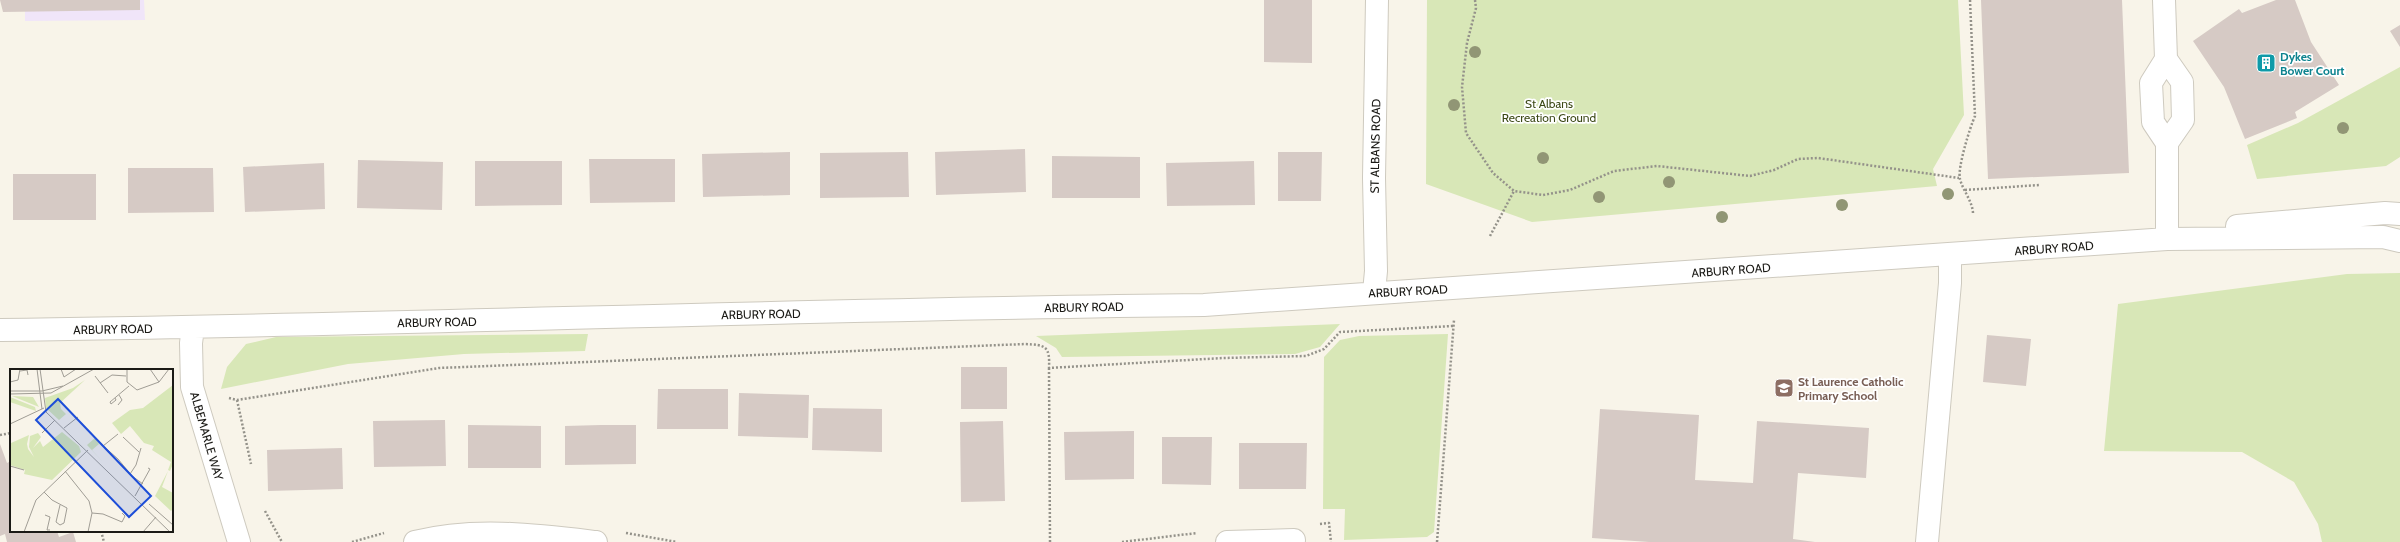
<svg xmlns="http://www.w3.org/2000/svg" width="2400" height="542" viewBox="0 0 2400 542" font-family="Cabin,sans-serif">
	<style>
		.industrial { fill: #f0e5f9 }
		.green { fill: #d8e7b7 }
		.building { fill: #d6cac5 }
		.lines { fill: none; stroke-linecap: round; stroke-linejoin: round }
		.minor-casing { stroke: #cecabf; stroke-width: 24 }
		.path { stroke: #94928a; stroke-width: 2.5; stroke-dasharray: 2 2; stroke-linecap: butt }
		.minor { stroke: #fff; stroke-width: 22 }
		.tree { fill: #919675 }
		.labels { text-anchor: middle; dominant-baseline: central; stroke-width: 3.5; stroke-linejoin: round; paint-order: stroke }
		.culture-label { font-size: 12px; font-weight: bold; fill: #0d838f; stroke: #fff; text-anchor: start }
		.park-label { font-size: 12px; fill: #3c4916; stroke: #fff }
		.street-label { font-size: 12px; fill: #1b1a16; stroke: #fff }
		.education-label { font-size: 12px; font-weight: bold; fill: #785e54; stroke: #fff; text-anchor: start }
		.inset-road { fill: none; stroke: #a09d95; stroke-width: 1 }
		.view { fill: #1d4ed8; fill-opacity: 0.15; stroke: #1d4ed8; stroke-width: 2 }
		.inset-edge { fill: none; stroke: #1b1a16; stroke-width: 2 }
	</style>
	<rect width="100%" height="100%" fill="#f8f4e9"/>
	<!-- industrial -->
	<path class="industrial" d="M25,0h119l1,20 -120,1z"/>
	<!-- green -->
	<path class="green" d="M1427,0h531l6,115 -31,54 4,17 -405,36 -106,-38z
		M2400,67v90l-14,9 -129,13 -10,-34 51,-22z
		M2400,273v269h-78l-4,-18 -24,-42 -52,-30 -138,-1 14,-147 229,-30z
		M1340,324l-20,23 -25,7 -233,3 -6,-9 -20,-12z
		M588,334l-3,17 -121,3 -116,10 -127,25 6,-22 19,-23 30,-7z
		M1448,334l-14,198 -7,5 -83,3 1,-31h-22l1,-152 16,-17 19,-4z"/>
	<!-- building -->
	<path class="building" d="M0,0h140v10l-137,2z
		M1264,0h48v63l-48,-1z
		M1981,0h141l7,173 -141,6z
		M2276,0h19l16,42 28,43 -44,27 2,6 -52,21 -21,-52 -31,-46 46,-32 3,4z
		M2400,25v22l-10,-16z
		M1025,149l1,43 -90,3 -1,-43z
		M790,152v43l-87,2 -1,-43z
		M908,152l1,45 -89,1v-45z
		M1278,152h44l-1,49h-43z
		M1052,156l88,1v41h-88z
		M589,159h86v43l-85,1z
		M358,160l85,2 -1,48 -85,-2z
		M475,161h87v44l-87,1z
		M1254,161l1,44 -88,1 -1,-43z
		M324,163l1,46 -80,3 -2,-45z
		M128,168h85l1,44 -86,1z
		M13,174h83v46h-83z
		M1987,335l44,4 -5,47 -43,-4z
		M961,367h46v42h-46z
		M658,389h70v40h-71z
		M739,393l70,2 -1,43 -70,-2z
		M813,408l69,1v43l-70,-2z
		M1600,409l99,6 -4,65 58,3 4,-62 112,7 -3,50 -68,-5 -5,66 22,3h-166l-57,-4z
		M445,420l1,46 -72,1 -1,-46z
		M1003,421l2,80 -44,1 -1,-80z
		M468,425l73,1v42h-73z
		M601,425h35v39l-71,1v-39z
		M1134,431v48l-69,1 -1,-48z
		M1162,437h50l-1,48 -49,-1z
		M1239,443h68l-1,46h-67z
		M0,444l7,19 4,-2v70h46l2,6 14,-5 3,10h-69l-2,-8 -5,2z
		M342,448l1,41 -75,2 -1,-41z"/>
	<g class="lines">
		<defs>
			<path id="minor" d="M2164,0l2,59 -15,24 2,39 14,21
				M2166,59l16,23 1,38 -16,23v96
				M2237,226l148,-13 15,1
				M1374,292l2,-21 -2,-93 3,-178
				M193,328l-2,15 1,44 47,155
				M0,330c401,-5 803,-21 1204,-25l963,-66 216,-2 17,4
				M415,542c59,-15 121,-7 181,0
				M1227,542l67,-2
				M1927,542l23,-259v-28"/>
		</defs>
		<!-- minor casing -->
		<use href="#minor" class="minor-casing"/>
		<!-- path -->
		<path class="path" d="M1475,0l1,8 -9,35 -5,44 4,46 27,40 21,18 29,4 27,-5 44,-19 43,-5 93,10 24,-6 24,-11 20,-1 141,20
			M1970,0l5,116c-5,11 -18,53 -15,63 3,12 12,21 13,34
			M1965,190l74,-5
			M1490,236l24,-45
			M1049,368l1,174
			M229,398l8,2 202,-32 586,-24c21,1 25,2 24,24l174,-10 83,-2 18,-7 16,-17 113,-6
			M237,400l14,64
			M0,435l11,-2
			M265,511l17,31
			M1320,524l9,-1 2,19
			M101,531l3,11
			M626,533l51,9
			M352,542l32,-9
			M1122,542l75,-9
			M1437,542l17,-222"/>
		<!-- minor -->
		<use href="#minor" class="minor"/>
	</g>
	<!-- trees -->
	<g class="tree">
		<circle cx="1475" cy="52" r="6"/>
		<circle cx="1454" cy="105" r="6"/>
		<circle cx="2343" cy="128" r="6"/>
		<circle cx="1543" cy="158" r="6"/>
		<circle cx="1669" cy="182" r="6"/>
		<circle cx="1948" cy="194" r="6"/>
		<circle cx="1599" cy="197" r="6"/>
		<circle cx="1842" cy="205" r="6"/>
		<circle cx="1722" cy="217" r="6"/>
	</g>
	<!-- icons -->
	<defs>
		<symbol id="building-square" viewBox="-11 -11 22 22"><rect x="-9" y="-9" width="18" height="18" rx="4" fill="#0f9aa8" stroke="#fff"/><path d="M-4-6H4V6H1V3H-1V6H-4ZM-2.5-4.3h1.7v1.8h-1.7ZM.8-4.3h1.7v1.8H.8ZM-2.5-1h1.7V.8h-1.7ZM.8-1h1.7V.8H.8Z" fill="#fff"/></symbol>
		<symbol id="school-square" viewBox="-11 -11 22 22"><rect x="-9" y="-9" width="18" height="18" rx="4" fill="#8d6e63" stroke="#fff"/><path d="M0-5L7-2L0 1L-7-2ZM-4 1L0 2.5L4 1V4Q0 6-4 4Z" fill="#fff"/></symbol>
	</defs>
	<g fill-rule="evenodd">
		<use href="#building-square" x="2255" y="52" width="22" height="22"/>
		<use href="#school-square" x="1773" y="377" width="22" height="22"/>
	</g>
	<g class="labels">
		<!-- culture labels -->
		<g class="culture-label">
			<text x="2280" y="56">Dykes<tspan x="2280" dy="14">Bower Court</tspan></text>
		</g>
		<!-- park labels -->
		<g class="park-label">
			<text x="1549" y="103">St Albans<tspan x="1549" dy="14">Recreation Ground</tspan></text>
		</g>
		<!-- street labels -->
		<g class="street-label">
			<text transform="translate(1375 146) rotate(-89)">ST ALBANS ROAD</text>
			<text transform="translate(2054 248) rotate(-4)">ARBURY ROAD</text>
			<text transform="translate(1731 270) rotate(-4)">ARBURY ROAD</text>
			<text transform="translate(1408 291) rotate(-3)">ARBURY ROAD</text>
			<text transform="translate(1084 307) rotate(-1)">ARBURY ROAD</text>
			<text transform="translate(761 314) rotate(-1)">ARBURY ROAD</text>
			<text transform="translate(437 322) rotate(-1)">ARBURY ROAD</text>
			<text transform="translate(113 329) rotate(-1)">ARBURY ROAD</text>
			<text transform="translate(207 436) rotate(74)">ALBEMARLE WAY</text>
		</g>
		<!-- education labels -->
		<g class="education-label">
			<text x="1798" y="381">St Laurence Catholic<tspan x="1798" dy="14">Primary School</tspan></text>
		</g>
	</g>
	<!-- overview -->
	<g transform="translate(10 369)">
		<rect width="163" height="163" fill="#f8f4e9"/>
		<path d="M75,11l-25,23 1,6 5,5 -7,6 -13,-12 -1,-10 28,-10zM163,16v79l-3,7 -2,-1 3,-8 -19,-12 2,-4 -10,-3 -14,-17 -9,8 -9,-11 18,-13 13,-2zM2,27l21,1 6,10zM0,28l25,10 1,4 -26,-9zM52,63l17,14 2,6 -29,28 -28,-6 1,-4 -15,-5v-24l1,2 18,-8 -2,9 1,5 6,8 -5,-10 1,-11 8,-3 3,4 -8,11 7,-7 3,6zM85,69l4,6 -7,6 11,12 -16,-17zM158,102l-6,16 11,6v16l-2,2 -16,-15z" fill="#d8e7b7"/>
		<path class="inset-road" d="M27,0l5,40M30,0l6,43 124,120M51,0l3,8 12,-8M117,0v13l10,8 22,-8 10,-13M140,0l9,13M10,2l7,-1 1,5M85,7l13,17M0,13l8,-2 2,-11M90,14l12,-8 14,1M0,22h32l21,-5M0,25l41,-1 43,-24M105,29l1,2 -5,4 -1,-2 19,-16M108,36l4,-5 -3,-5M0,55l34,-16M54,59l14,-11M32,64l13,-13M113,68l16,15M91,75l17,15 14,17 11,8M93,77l15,-12M0,97l14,4M55,102l24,30 3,12 -4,19M120,105l6,-9 5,-17M34,123l8,8 15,8 -3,15 -4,2 -4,-3 4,-17M125,127l15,-27 -2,-1M139,135l24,21M82,144l11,1 19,8 3,-6 -3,-3M35,146l5,2 -3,13h3M14,163l12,-32 52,-50M133,163l13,-15"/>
		<path class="view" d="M48,30l93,97 -22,21 -93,-97z"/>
		<rect width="163" height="163" class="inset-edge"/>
	</g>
</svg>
